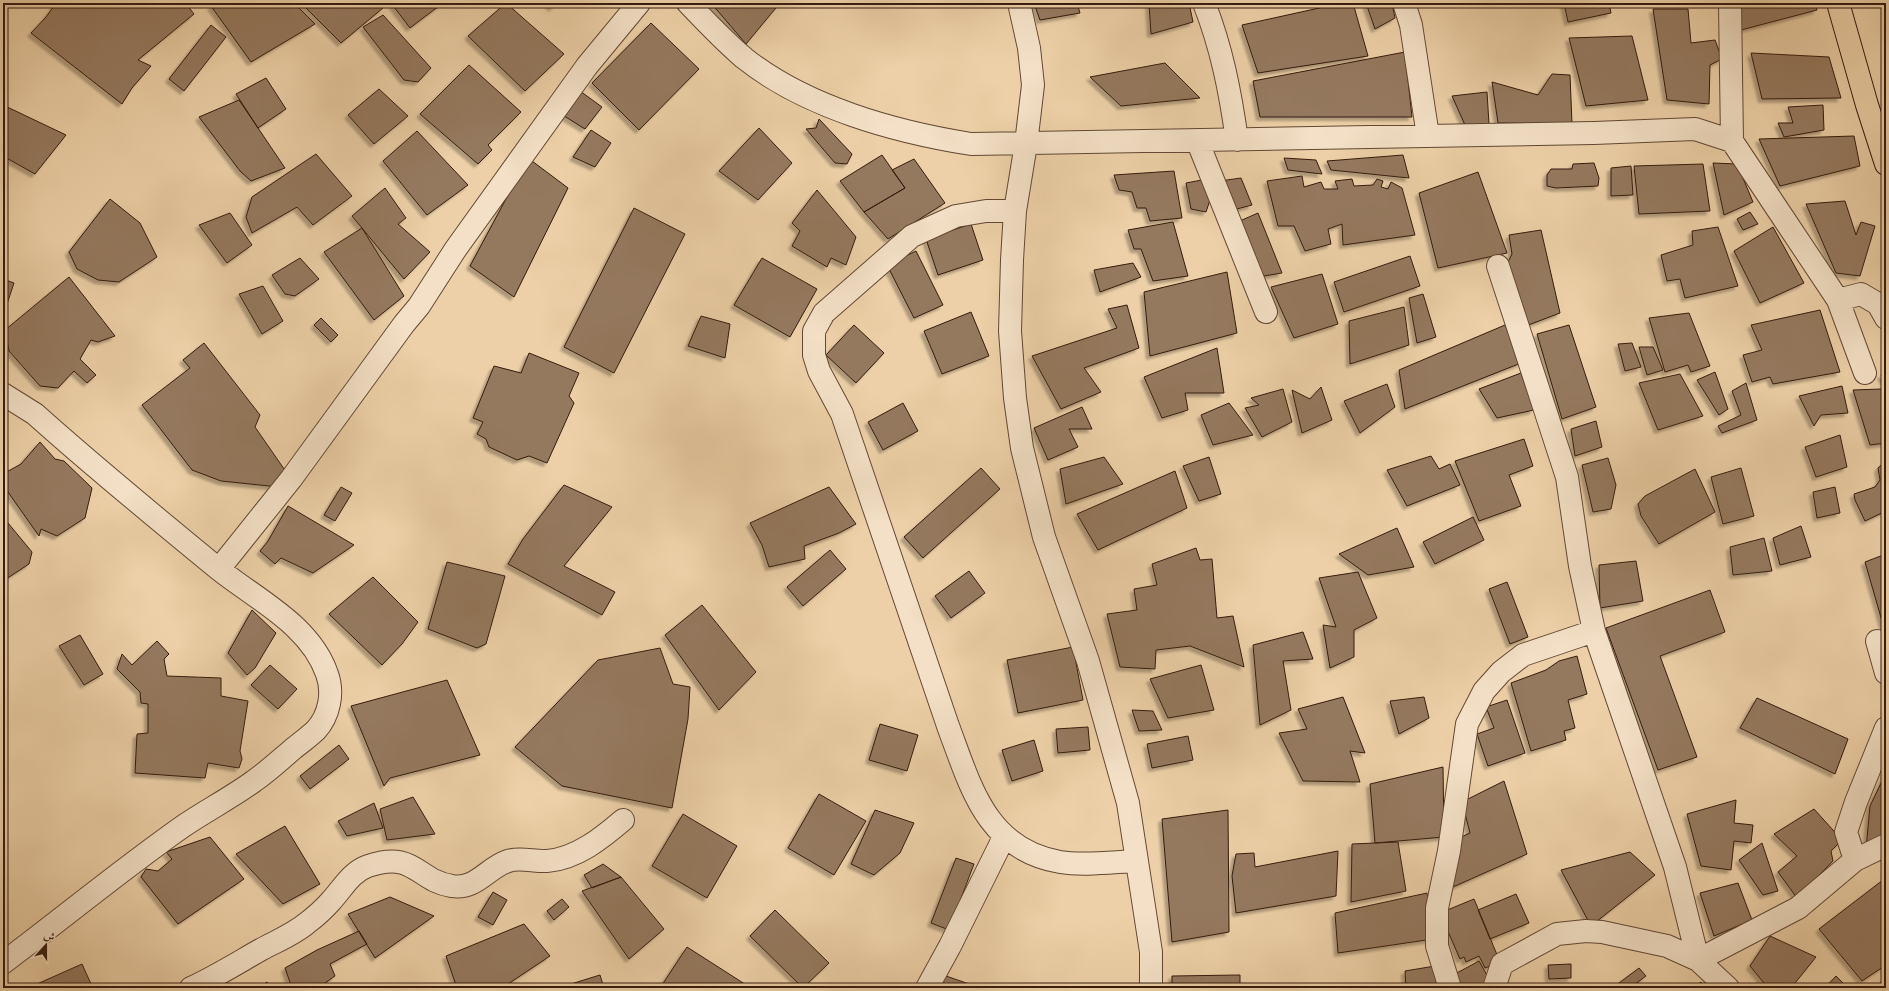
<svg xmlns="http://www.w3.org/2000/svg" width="1889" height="991" viewBox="0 0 1889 991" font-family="'IM FELL English',Amiri,serif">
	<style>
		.building { fill: #95795e; stroke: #351b0f; filter: url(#shadow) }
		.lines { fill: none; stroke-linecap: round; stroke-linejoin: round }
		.minor-casing { stroke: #634835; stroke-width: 24 }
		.major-casing { stroke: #351b0f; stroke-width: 24 }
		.minor { stroke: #f3e0c6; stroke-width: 22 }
		.major { stroke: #edd0a7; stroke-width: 22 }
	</style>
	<defs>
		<filter id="shadow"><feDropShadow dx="-3.5" dy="3.5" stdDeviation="1" flood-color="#0004"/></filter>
	</defs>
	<rect width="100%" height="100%" fill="#edd0a7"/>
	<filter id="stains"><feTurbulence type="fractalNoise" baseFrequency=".005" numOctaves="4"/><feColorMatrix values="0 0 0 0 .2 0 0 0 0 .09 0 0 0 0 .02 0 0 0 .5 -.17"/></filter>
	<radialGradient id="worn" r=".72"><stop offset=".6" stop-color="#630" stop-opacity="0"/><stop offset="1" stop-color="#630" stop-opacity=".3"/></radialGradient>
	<!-- building -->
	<path class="building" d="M56,3h136l-5,2 7,9 -56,46 13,6 -19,22 -10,16 -91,-71 15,-16z
		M215,3h79l21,21 -64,38 -40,-56z
		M301,3h77l5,5 -42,35z
		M391,3h52l-33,25z
		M506,3l58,51 -39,37 -57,-55z
		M548,3h9l-5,5z
		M711,3h69l-34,41z
		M1034,3h43l3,10 -40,7z
		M1149,3h40l4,19 -42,12z
		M1342,3h11l15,53 -110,17 -16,-48z
		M1366,3h26l3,15 -20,11z
		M1564,3h45l2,10 -43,9z
		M1740,3h75l2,7 -76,20z
		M1653,9h35l3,34 24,-3 7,19 -12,6 -1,39 -42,-4z
		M383,15l48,53 -13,14 -14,-2 -41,-53z
		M651,23l48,46 -60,61 -47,-47z
		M211,25l15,12 -42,54 -15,-12z
		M1632,36l16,64 -62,6 -17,-68z
		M1405,52l7,65h-152l-7,-36z
		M1751,53l78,4 12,41 -79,1z
		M1165,63l35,35 -79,8 -31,-29z
		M469,65l52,47 -33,33 4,5 -14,14 -58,-50z
		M1552,74l18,1 2,49 -74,-1 -6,-41 46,13z
		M266,78l20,31 -28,19 -22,-34z
		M379,89l29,27 -34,28 -26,-29z
		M580,91l22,16 -17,22 -24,-15z
		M1487,92l2,32 -24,1 -13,-29z
		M239,100l19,28 27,40 -34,13 -11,-10 -41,-54z
		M3,105l63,30 -31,39 -32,-18z
		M1823,105l1,25 -40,7 -6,-14h15l-5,-16z
		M819,119l33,35 -5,10 -12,-1 -29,-34 10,-1z
		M759,128l33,35 -34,37 -39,-29z
		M591,130l20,13 -16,24 -22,-10z
		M417,131l51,54 -41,30 -44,-54z
		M1854,136l6,30 -80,20 -21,-47z
		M316,154l36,42 -39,29 -16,-18 -45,26 -6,-16 6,-20z
		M882,155l23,33 -41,24 -24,-31z
		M1403,155l6,23 -78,-8 -4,-9z
		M528,158l40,30 -54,109 -44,-31z
		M1284,158l32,2 6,14 -34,-4z
		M914,159l31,44 -57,36 -24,-27 41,-24 -13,-18z
		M1594,163l5,15 -1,8 -42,2 -9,-2v-11l4,-6h21l1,-5z
		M1713,163l24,1 16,38 -29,13z
		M1703,164l7,47 -71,3 -5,-48z
		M1631,166l2,29 -22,1v-28z
		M1174,171l8,47 -32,3 -4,-13h-9l-5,-16 -13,-2 -5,-15z
		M1478,172l29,81 -69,15 -19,-75z
		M1302,176l2,11 17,-5 3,7h14l-3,-8 17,-2 2,7 19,-1 4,-6 6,2 -2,6 7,2 3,-7 11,6 13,47 -72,10 -1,-21 -14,5 3,15 -26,7 -11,-25h-16l-11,-45z
		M1241,178l11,27 -23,6 -9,-30z
		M1207,179l4,18 -5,15 -15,-3 -5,-26z
		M385,188l21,30 -8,6 32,28 -26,27 -52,-63z
		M817,190l39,47 -10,28 -15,-7 -4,9 -35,-21 8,-15 -8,-8z
		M110,199l30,24 17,34 -38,25 -21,-2 -21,-11 -8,-17z
		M1845,201l11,34 5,-13 14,4 -15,50 -24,-3 -30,-69z
		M634,208l51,26 -71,139 -50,-26z
		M1750,212l8,12 -15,6 -6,-11z
		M230,213l22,32 -25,18 -28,-38z
		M1258,213l24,60 -18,3 -31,-52z
		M1173,222l15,54 -35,5 -12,-32h-7l-6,-19z
		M971,224l12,36 -45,15 -12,-36z
		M1718,227l20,59 -53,12 -5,-19 -13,2 -6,-26 32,-10 -1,-14z
		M1773,227l31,56 -44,20 -26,-52z
		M362,228l42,68 -30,24 -50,-68z
		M1541,230l19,83 -37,14 -15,-65 4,-8 -3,-19z
		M916,251l27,54 -29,13 -27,-53z
		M1410,256l10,30 -76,26 -10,-30z
		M300,258l19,21 -24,17 -10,-2 -13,-19z
		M762,258l55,31 -27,48 -56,-32z
		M1133,263l8,14 -41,15 -6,-22z
		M1227,272l10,61 -87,23 -6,-64z
		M1322,274l16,50 -44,14 -23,-51z
		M69,277l46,59 -17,6 -7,-2 -11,19 16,16 -9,8 -13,-12 -16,17 -18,-2 -31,-35 -4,-21z
		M3,279l11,4 -11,33z
		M263,286l20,35 -21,13 -23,-40z
		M1423,294l13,43 -19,6 -8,-45z
		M1127,305l12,43 -55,20 17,24 -40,17 -29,-53 85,-28 -9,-19z
		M1404,307l5,38 -59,19 -1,-43z
		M1820,310l20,62 -67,12 -3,-7 -18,5 -9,-27 19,-5 -11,-25z
		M971,312l18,44 -47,18 -18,-43z
		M1689,313l21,53 -19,6 -3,-7 -23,7 -16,-54z
		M701,316l29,8 -5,34 -37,-12z
		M321,318l17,17 -7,7 -17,-17z
		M854,325l30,28 -28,30 -30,-28z
		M1505,325l16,38 -116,46 -6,-39z
		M1569,325l27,82 -34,12 -25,-85z
		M204,343l56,72 -5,12 36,52 -12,8 -58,-6 -29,-11 -50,-65 48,-37 -7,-8z
		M1632,343l9,24 -16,4 -7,-27z
		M1639,347h14l10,23 -16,5z
		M1217,348l7,45h-39l3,17 -26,8 -18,-41z
		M529,353l50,20 -10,23 5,7 -27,60 -18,-7 -12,4 -28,-13 -3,-8 -9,-5 6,-12 -10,-4 21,-52 27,7z
		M1715,372l13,37 -9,6 -22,-35z
		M1521,373l13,37 -37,8 -18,-29z
		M1680,374l23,42 -45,14 -19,-47z
		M1886,374v11l-5,-10z
		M1746,383l11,37 -35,13 -4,-7 23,-11 -9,-24z
		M1387,384l8,23 -35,26 -16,-32z
		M1842,386l6,27 -27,2 -7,11 -15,-30z
		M1321,387l11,33 -30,13 -10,-43 18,9z
		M1283,389l9,33 -30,15 -17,-29 14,-3 -8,-7z
		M1881,389l5,13v41l-16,2 -17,-55z
		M903,403l15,28 -35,19 -15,-28z
		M1229,403l24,32 -40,10 -12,-30z
		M1082,407l10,22h-23l9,18 -30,13 -14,-32z
		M1596,421l6,26 -27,9 -4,-27z
		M1840,435l7,32 -31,10 -11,-30z
		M1524,439l9,27 -24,9 12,31 -42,15 -24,-60z
		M40,442l15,17 9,2 28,27 -7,30 -28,18 -16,-7 -2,7 -36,-51v-11l18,-10z
		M1431,456l8,13 11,-5 10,21 -53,21 -20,-36z
		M1104,457l19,27 -57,20 -6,-35z
		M1209,457l12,37 -22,7 -16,-35z
		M1608,458l8,27 -5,24 -18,3 -11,-47z
		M1886,461v50l-21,10 -10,-21 -1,-6 21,-7 5,-7 -2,-12z
		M981,468l19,21 -77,69 -19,-21z
		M1741,468l13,48 -31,8 -12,-47z
		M1695,469l20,43 -56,32 -18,-28 -3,-12 7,-8z
		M1175,471l12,37 -89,42 -21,-36z
		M564,485l48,22 -48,59 51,26 -13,23 -94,-51 15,-25z
		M341,487l11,6 -17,28 -11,-6z
		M829,487l27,37 -17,9 -35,13 1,13 -36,8 -7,-22 -12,-22z
		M1835,487l5,26 -23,5 -4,-26z
		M288,506l66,39 -41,28 -32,-15 -6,6 -15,-13 8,-10z
		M3,517l29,35 -3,12 -26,17z
		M1473,517l11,23 -49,24 -12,-22z
		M1801,526l10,31 -31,8 -7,-27z
		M1397,528l17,39 -46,8 -29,-21z
		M1764,538l8,33 -39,4 -3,-28z
		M1196,548l4,12 12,-1 5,59 16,-2 11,51 -54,-21 -34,4 -1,19 -35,-2 -13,-53 30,-4 -3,-21 23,-4 -5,-21z
		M830,550l16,19 -43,37 -16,-19z
		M1886,554v81l-21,-73z
		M1636,561l7,40 -43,7 -1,-43z
		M447,562l58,14 -19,68 -9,4 -49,-19z
		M969,571l16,22 -34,25 -16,-22z
		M1358,572l19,46 -23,12v27l-24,11 -7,-43 13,2 -17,-49z
		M373,577l45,45 -16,22 -20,21 -53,-51z
		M1507,582l21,55 -18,7 -21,-55z
		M1710,590l15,42 -65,24 37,101 -39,13 -52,-142z
		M702,605l54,67 -37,38 -54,-75z
		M252,610l24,23 -21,35 -8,7 -19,-22z
		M1303,632l10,27 -30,2 8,49 -31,15 -7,-80z
		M80,635l23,39 -19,11 -25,-39z
		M157,641l12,13 -5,5 3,17 54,2v18l27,5 -8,50 2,8 -3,9 -31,-5 -3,15 -70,-5 2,-39 11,-1v-29l-7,-1 -1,-11 -23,-23 5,-15 10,11z
		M1073,647l10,53 -65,13 -11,-53z
		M660,648l13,36 17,3 -2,32 -16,89 -110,-22 -47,-39 83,-87z
		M1577,656l10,38 -19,6 7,28 -11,3 2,9 -35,11 -20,-68 35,-13 13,-9z
		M270,665l27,24 -19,20 -27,-24z
		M1201,665l13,45 -46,8 -18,-39z
		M447,680l33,75 -90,23 -6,8 -33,-80z
		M1343,697l22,56 -15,-2 10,31 -57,-1 -24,-48 28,-4 -9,-20z
		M1424,697l5,21 -30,16 -9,-33z
		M1757,698l91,41 -13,35 -95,-46z
		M1507,700l18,53 -37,13 -11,-32 17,-6 -8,-21z
		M1132,710l21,1 9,19 -23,1z
		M880,724l38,11 -11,36 -38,-11z
		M1088,727l2,23 -32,3 -2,-24z
		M1188,736l5,24 -41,8 -5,-24z
		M1034,740l9,31 -31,10 -10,-31z
		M339,745l10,14 -39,30 -10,-13z
		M1443,767l1,70 -69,6 -5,-59z
		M1886,773v58l-20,18 4,-43z
		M1504,781l23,73 -74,33 6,-49 11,-5 -8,-31z
		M819,794l47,27 -32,54 -46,-27z
		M413,797l22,37 -48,6 -7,-31z
		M1736,800l-2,23 19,2 -2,18 -17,-2 -3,29 -30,-4 -14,-52z
		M374,803l9,25 -36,8 -9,-15z
		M1814,809l28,31 -11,11 2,10 -36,37 -19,-26 19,-16 -23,-22z
		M875,810l39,13 -14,30 -26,22 -23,-11z
		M1228,810l1,122 -57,10 -10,-123z
		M683,814l54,32 -30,52 -55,-32z
		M285,826l35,58 -37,20 -47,-50z
		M210,837l34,42 -66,45 -37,-47 5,-8 12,2 14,-12 -6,-7z
		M1398,842l8,49 -55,11 1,-58z
		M1762,843l16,48 -15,4 -24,-35z
		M1338,851l-2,45 -100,17 -4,-37 4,-22 18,-1 1,14z
		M1630,852l25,23 -64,51 -30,-56z
		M956,858l18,6 -25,66 -18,-7z
		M603,864l18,13 -29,11 -8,-13z
		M621,877l43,52 -35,30 -47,-68z
		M1883,880l3,3v82l-24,16 -43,-52z
		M1738,883l14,37 -38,16 -14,-43z
		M493,892l14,8 -14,25 -15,-8z
		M1427,893l6,46 -95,14 -3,-40z
		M1516,894l13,29 -39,16 -12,-29z
		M390,897l44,19 -59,42 -27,-44z
		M562,899l7,8 -15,13 -7,-9z
		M1474,899l26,63 -15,6 -6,-12 -13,6 -2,-5 -4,2 -20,-46z
		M775,910l54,53 -26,25 -53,-52z
		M524,924l26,32 -48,32h-45l-11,-32z
		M359,931l8,13 -37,20 5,12 -17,12h-26l-7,-20 32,-18z
		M1770,936l46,21 -25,31h-23l-18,-22z
		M687,947l64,41h-91z
		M1479,961l13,23 -6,4h-24l-7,-14z
		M82,964l9,20 -10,4h-53z
		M1571,964v14l-22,1 -1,-14z
		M1441,965l1,22 -36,1 -1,-17z
		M1639,968l7,8 -16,12h-13l-2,-2z
		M600,975l4,13h-46z
		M1240,975v13h-68v-12z
		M946,976l29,10v2h-36z
		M1836,976l12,12h-23z
		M1886,979v9h-13z
		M267,982l3,6h-12z
		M1701,982l5,6h-13z"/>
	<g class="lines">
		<defs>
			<path id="minor" d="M688,3c18,19 36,38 56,55 61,49 151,74 227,86l623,-11 101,-4 37,12 106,159 23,-6 17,10 8,14
				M1019,3l10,45 4,37 -7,59 -11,67 -3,49 -2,71 5,67 7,50 22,89 44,124 40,142 23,149v36
				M1204,3c18,46 26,88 33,137
				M1404,3l7,22 17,111
				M1730,3l2,138
				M1197,140l69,172
				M1015,211h-29l-30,5 -44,20 -88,77 -10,18v24l5,16 23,43 106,312c23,61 38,123 112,136 23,4 53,0 76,-1
				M1498,266l69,211 13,89 14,65 81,236 23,93 30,28
				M1838,300l27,73
				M3,394l32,20c59,53 120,103 181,153 39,32 94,57 111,107 7,19 2,42 -11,56 -7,7 -16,13 -23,19 -13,11 -26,23 -39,32 -23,17 -49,30 -72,46 -61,43 -119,91 -179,136
				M219,569l72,-90 113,-155 15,-18 36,-56 132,-184 52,-63
				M1877,641l9,32
				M1855,860l31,-15
				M191,988c24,-11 48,-26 71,-39 15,-8 32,-15 45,-26 8,-6 17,-14 24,-22 12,-13 20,-29 37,-35 47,-16 49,15 84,20 24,4 35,-18 56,-25 12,-4 27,1 39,0 29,-2 55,-23 76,-41
				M927,988l23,-42 54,-109
				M1450,988l-13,-42v-38l12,-57 18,-127 17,-33 17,-19 22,-17 71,-24
				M1494,988l8,-24 55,-30 29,-3 16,1 65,14 31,14 100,-52 57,-48 -9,-28 10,-30 30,-74"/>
			<path id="major" d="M1838,3l29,102 19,59"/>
		</defs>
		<!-- minor casing -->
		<use href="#minor" class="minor-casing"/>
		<!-- major casing -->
		<use href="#major" class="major-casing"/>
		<!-- minor -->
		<use href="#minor" class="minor"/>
		<!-- major -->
		<use href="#major" class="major"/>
	</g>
	<!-- margin -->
	<rect width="1889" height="991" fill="none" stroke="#edd0a7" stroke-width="16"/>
	<rect x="4" y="4" width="1881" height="983" fill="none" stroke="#351b0f" stroke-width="2"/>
	<rect x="8" y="8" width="1873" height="975" fill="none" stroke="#351b0f"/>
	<!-- north arrow -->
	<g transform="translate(46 945) rotate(21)" stroke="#f3e0c6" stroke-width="3" paint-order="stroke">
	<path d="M0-3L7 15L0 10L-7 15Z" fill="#351b0f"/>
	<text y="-6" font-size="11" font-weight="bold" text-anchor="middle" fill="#351b0f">ش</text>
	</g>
	<rect width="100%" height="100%" filter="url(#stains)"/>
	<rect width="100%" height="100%" fill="url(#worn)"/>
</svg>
